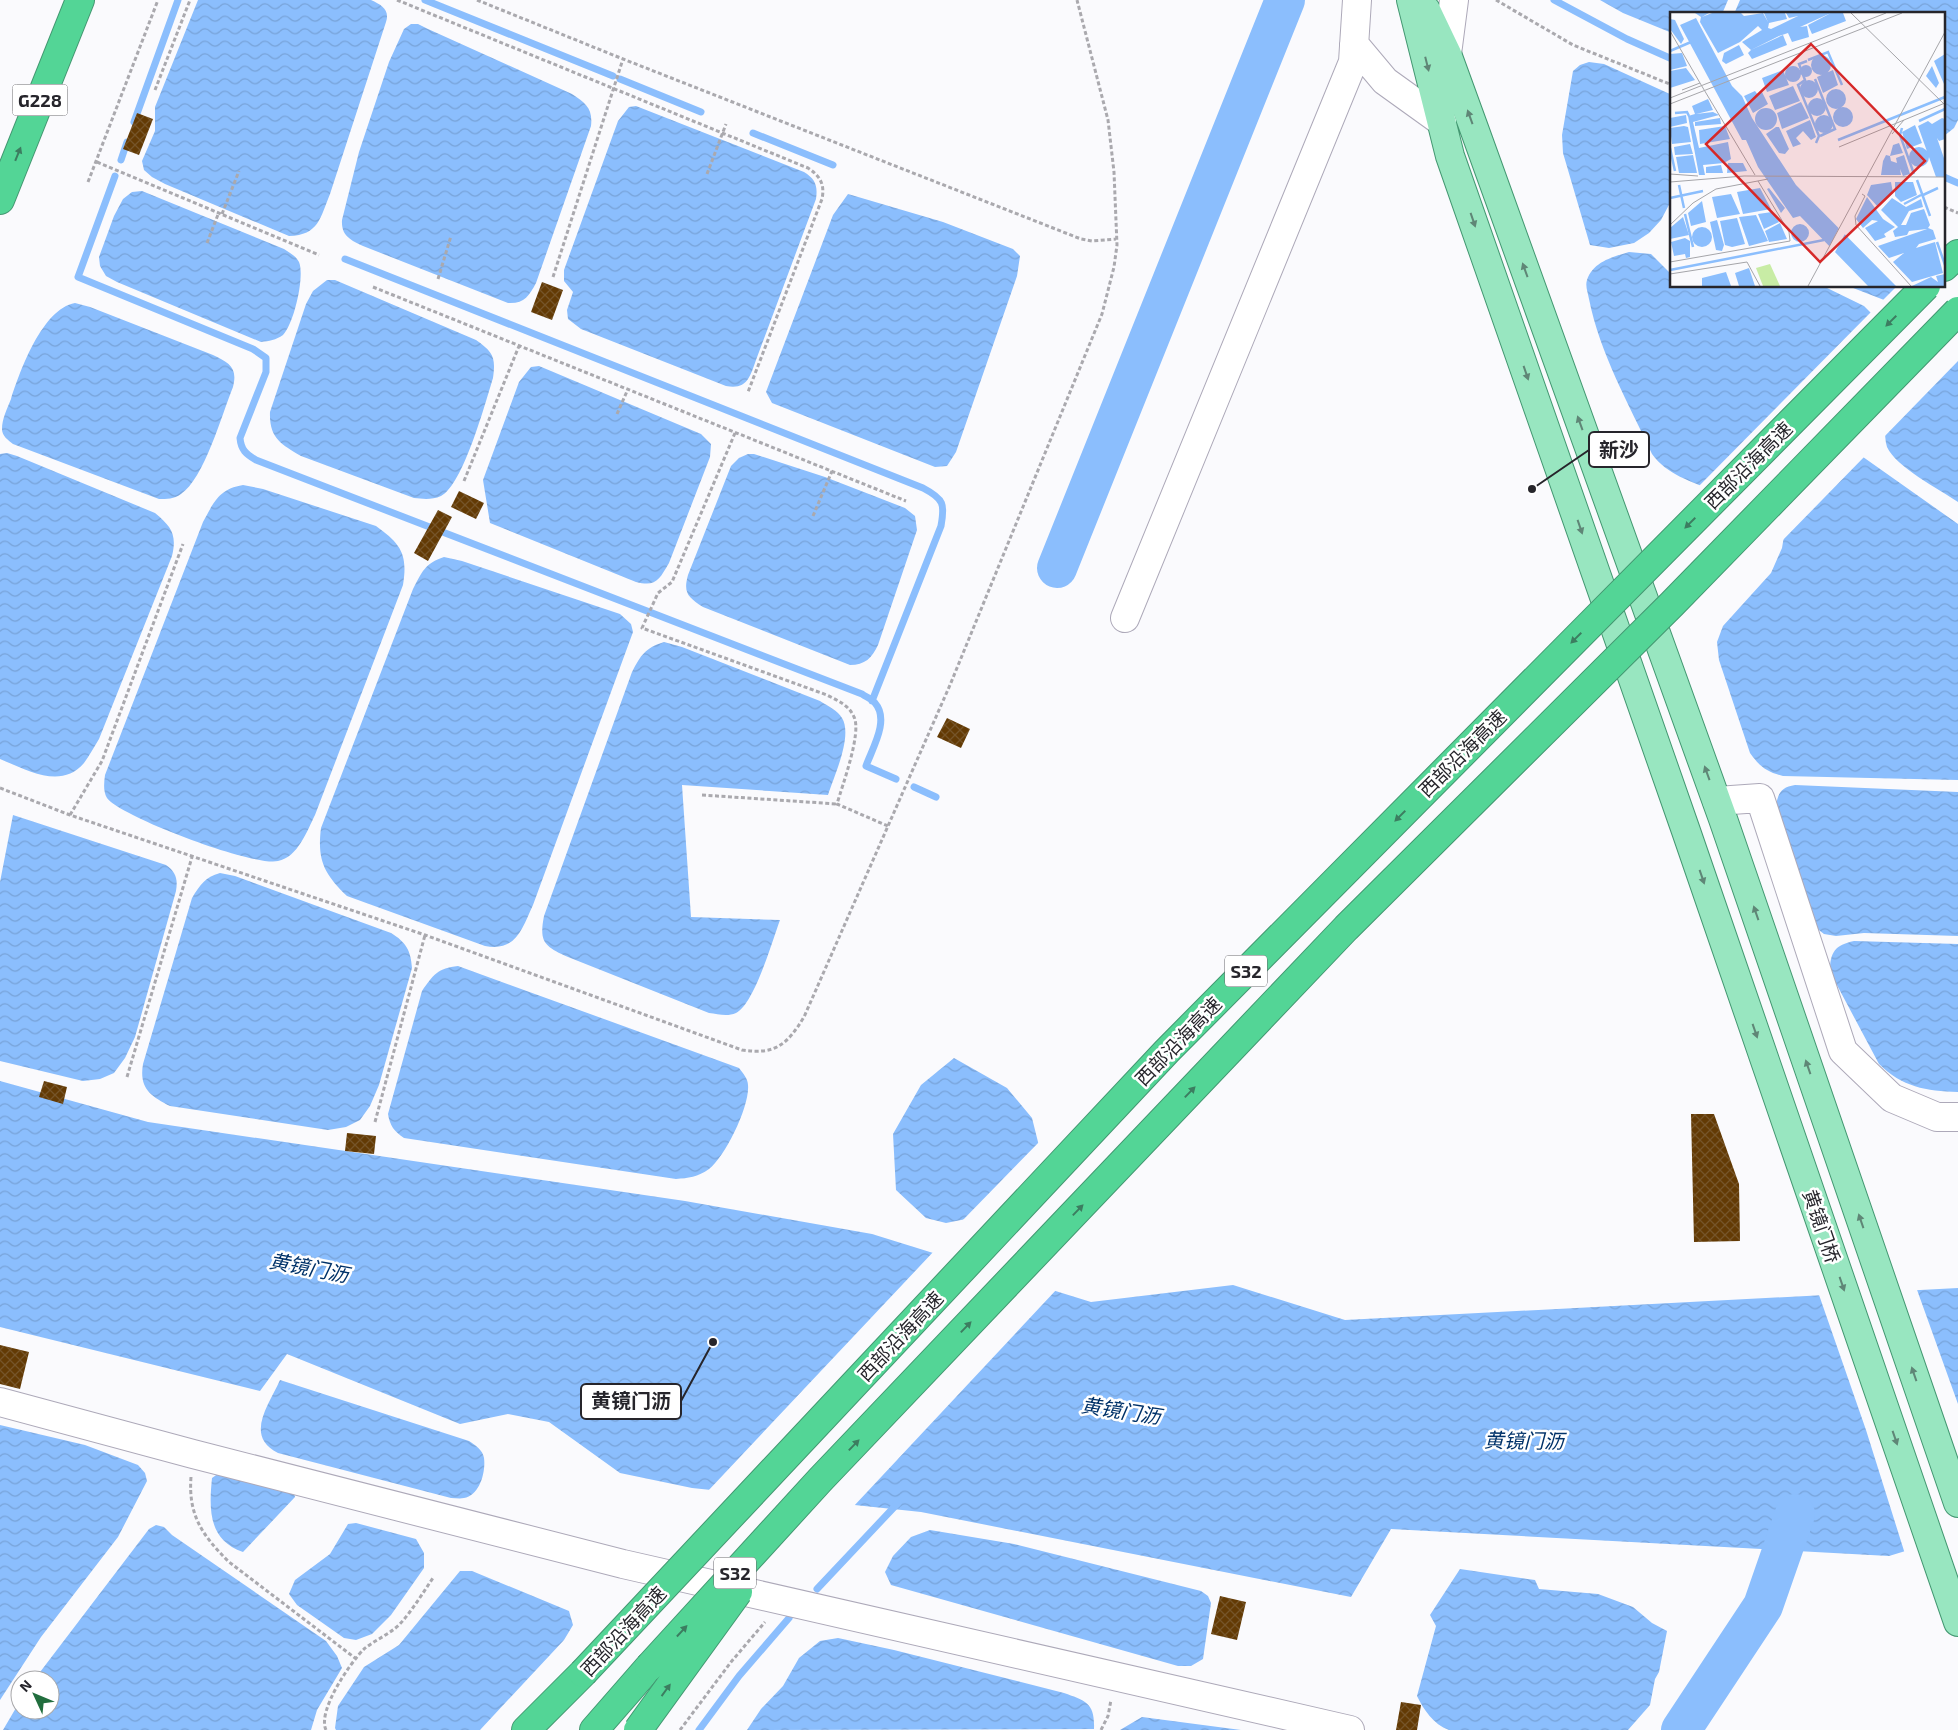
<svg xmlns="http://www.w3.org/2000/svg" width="1958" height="1730" viewBox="0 0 1958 1730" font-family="'Exo 2','Noto Sans SC',sans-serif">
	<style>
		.water { fill: url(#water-waves) }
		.pier { fill: #fafafd }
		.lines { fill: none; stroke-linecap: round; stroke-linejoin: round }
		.stream { stroke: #8bbefd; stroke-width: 7 }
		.river { stroke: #8bbefd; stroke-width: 40 }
		.building { fill: url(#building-cross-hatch) }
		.minor-casing { stroke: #ada9b9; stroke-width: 30 }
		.major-casing { stroke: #439771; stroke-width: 30 }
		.highway-casing { stroke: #439771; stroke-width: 30 }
		.path { stroke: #aaa9ae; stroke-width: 3; stroke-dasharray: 4 2.5; stroke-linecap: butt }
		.minor { stroke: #fff; stroke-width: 28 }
		.major { stroke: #98e6c0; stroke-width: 28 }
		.highway { stroke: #53d596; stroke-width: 28 }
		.highway-bridge-casing { stroke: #439771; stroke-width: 30; stroke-linecap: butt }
		.highway-bridge { stroke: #53d596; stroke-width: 28 }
		.oneway { fill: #5f8676 }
		.oneway2 { fill: #3c7d60 }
		.labels { text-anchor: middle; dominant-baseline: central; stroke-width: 5; stroke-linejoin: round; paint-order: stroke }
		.shield { fill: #fff; stroke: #67666b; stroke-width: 1 }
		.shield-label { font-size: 18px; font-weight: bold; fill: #26252b }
		.street-label { font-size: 19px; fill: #26252b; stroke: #fff }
		.water-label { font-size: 20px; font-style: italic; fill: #003269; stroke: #fff }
		.inset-river { fill: none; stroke: #8bbefd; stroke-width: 2.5 }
		.inset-road { fill: none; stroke: #a5a5a9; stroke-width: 1 }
		.view { fill: #d62828; fill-opacity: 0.15; stroke: #d62828; stroke-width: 2.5 }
		.inset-edge { fill: none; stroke: #26252b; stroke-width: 2.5 }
		.leader { fill: none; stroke: #26252b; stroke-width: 2 }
		.callout-dot { fill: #26252b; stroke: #fff; stroke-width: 2 }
		.callout { fill: #fff; stroke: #26252b; stroke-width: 2 }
		.callout-label { font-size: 20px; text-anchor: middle; font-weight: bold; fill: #26252b }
	</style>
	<defs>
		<pattern id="water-waves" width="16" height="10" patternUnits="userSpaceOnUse" patternTransform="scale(1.25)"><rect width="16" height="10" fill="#8bbefd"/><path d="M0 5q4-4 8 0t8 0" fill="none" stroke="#78a3d9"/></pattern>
		<pattern id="building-cross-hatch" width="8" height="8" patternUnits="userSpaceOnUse" patternTransform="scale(1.25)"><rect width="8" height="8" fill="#633a04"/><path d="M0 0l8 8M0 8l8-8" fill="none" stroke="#755429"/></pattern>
	</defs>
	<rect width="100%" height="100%" fill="#fafafd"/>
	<!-- water -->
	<path class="water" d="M198,0h173c11,5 19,10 15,22l-56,172c-10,24 -11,41 -41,42l-124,-52 -13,-7 -8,-7 -2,-9 13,-30v-24z
		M1600,0h128l-6,14h-50v19l-49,-20z
		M1740,0h218v120l-4,8 -10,8v-122h-210z
		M411,24h7l10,5 144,65c14,9 21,15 19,32l-55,157c-7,13 -12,21 -28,20l-145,-57c-12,-6 -22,-10 -21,-26l17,-68 30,-90 15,-33z
		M1589,62l15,2 68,31v104l-11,21 -12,13 -15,10 -25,5 -19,-3 -27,-92 -1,-18 11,-64 7,-6z
		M636,106l168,66c11,7 14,13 12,27l-60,161c-6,17 -9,30 -30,26l-145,-57 -13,-10 -1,-9 6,-18 -9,-11v-11l54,-149 11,-14z
		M142,191l142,58c6,4 12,7 15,13 6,14 -5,62 -16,73 -7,5 -14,6 -22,7l-144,-60 -11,-6 -6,-10 -1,-9 15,-41 9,-17 9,-7z
		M848,194l95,28 70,27 7,7 -3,20 -61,176 -9,14 -12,1 -163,-64 -6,-11 67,-177z
		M1629,252l22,2 21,21v11h151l41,20 8,8 -158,177c-23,-10 -47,-16 -62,-37 -23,-50 -52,-100 -63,-155 -1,-6 -4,-13 -2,-19 6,-18 25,-23 42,-28z
		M327,280h8l141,60c17,12 20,17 17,38 -8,26 -30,107 -52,118 -9,4 -18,3 -27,2l-113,-42c-20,-12 -32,-18 -31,-44l36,-108 7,-13z
		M1848,286h64l-15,19z
		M75,303l15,4 123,48c16,8 25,12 20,32 -11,27 -29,92 -52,107 -7,5 -14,5 -22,5l-146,-55c-5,-4 -11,-8 -11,-15 0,-10 5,-20 9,-30 9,-28 31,-90 64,-96z
		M1958,349v153c-19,-13 -62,-35 -71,-55 -2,-6 -2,-14 -2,-20z
		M539,366l162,68 10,10 -1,13 -41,106c-10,17 -13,24 -33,19l-146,-59 -7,-43 36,-98 12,-15z
		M1856,452l102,72v256l-175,-4c-16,-4 -23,-9 -33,-23l-31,-93 -2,-18 6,-16 48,-53 11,-25 3,-18z
		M7,453l10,3 138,57c17,14 22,22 17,43l-73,183c-5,8 -10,17 -15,24 -23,27 -57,7 -84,-4v-305z
		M748,454h6l71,23 80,31 10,8 2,14 -39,115c-6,13 -13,20 -28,20l-147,-58c-15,-10 -20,-14 -15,-32l43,-109 8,-8z
		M243,485l20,4 113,37c25,18 32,28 27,59l-88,230c-8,16 -17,42 -37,46 -24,6 -157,-44 -171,-63 -4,-7 -3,-15 -2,-23l98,-253c11,-20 16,-33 40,-37z
		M444,557l18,4 158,53 11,10 2,8 -100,273c-11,24 -17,47 -48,41l-138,-50c-23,-22 -30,-36 -26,-68l92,-239c9,-17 12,-26 31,-32z
		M664,642l18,5 138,54c8,5 18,10 22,17 11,18 -8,58 -14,77l-146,-10 9,132 89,3c-7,19 -26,85 -44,93 -9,4 -18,1 -27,0l-141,-56c-24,-11 -29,-15 -24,-41l88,-244c9,-17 13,-24 32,-30z
		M1795,785l163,7v144l-94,-3 -28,3 -12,-2 -9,-7 -39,-119c1,-14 5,-21 19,-23z
		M13,815l153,50c10,7 12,14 10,26l-41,146 -10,21 -11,15 -14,6 -17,2 -83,-20v-179z
		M220,873l15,3 156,57c15,9 20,18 21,35l-33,117 -9,21 -10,14 -14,7 -18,3 -158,-24c-20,-10 -31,-18 -27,-42l49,-166c8,-13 13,-21 28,-25z
		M1854,941l104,3v148c-32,-1 -56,-5 -79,-28l-49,-92c0,-20 5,-27 24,-31z
		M458,966l281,102c4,5 9,11 9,17 2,21 -23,72 -39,84 -11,8 -21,9 -33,10l-272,-41c-10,-7 -14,-12 -16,-24l34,-123c11,-16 16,-23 36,-25z
		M954,1058l53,30 25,30 8,32 -69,68 -25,5 -20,-5 -30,-28 -3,-56 28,-49z
		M0,1081l148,41 537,79 187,33 219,68 142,-17 112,35 613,-32v247l-69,21 -498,-27 -40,68 -430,-85 -229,-24 -72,-15 -71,-51 -41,-8 -48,10 -173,-70 -27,37 -260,-64z
		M280,1380l189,61c6,4 14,9 15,17 2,15 -5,38 -20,40 -4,1 -9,0 -13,0l-173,-45c-34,-17 -9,-48 2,-73z
		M0,1425l85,20 53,20 7,8 2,8 -29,56 -77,100 -41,63z
		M222,1471l72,22 1,4 -52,55c-35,-12 -34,-43 -31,-74z
		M356,1523l60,16 8,14v15l-33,47 -19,19 -16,6 -12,-2 -47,-33 -8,-11 6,-14 35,-26 18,-30z
		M156,1525l8,2 8,8 154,106 11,15 5,12 -25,42 -6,20h-308l17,-29v9h30v-30h-16l115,-151z
		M930,1530l84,14 187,47 7,5 3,7 -8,56 -12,7h-13l-287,-81 -6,-13 8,-16 18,-19z
		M1460,1569l75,11 4,9 59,5 35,13 19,16 15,8 -8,41 -4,7 -5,26 -22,25h-179c-16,-6 -25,-20 -32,-34l19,-70 -6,-11z
		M460,1571h12l97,40 4,14 -9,15 -84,90h-144l-1,-2 3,-22 26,-39 35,-22z
		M838,1638l56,12 170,43c22,8 31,10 30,36l-347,1 14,-21 22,-23 16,-28 21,-17z
		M1142,1717l99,13h-121z"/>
	<!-- pier -->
	<path class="pier" d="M1897,286h17l-18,21 -15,-5z
		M1873,310l5,12 -165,171 -15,-6z
		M1956,347h2v14l-75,77v-12z
		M1857,450l8,6 -84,86 2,-14 71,-77z
		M1040,1141l1,11 -68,68 -12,2z
		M935,1250l122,39 -204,218 -146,-15z
		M1916,1287l42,117v133l-53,17 -39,-124 -48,-138z"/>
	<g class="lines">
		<!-- stream -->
		<path class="stream" d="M425,0l188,76
			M1554,0l73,39 45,20
			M620,79l81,33
			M134,122l44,-122
			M753,133l80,32
			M121,160l6,-18
			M115,176l-37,101 175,72 13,9v14l-26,66c1,12 6,16 16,22l606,234c4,3 10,5 13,9 15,17 -3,46 -9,63l30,13
			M1944,177l14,6
			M345,259l578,229c21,11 22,16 18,38l-69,175
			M914,787l22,10
			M817,1589l81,-86
			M699,1730l40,-54 50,-58"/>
		<!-- river -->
		<path class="river" d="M1057,568l228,-568
			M1681,1730l82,-124 32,-92"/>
	</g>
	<!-- building -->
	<path class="building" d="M137,113l16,6 -14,36 -16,-6z
		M542,282l21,8 -11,30 -21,-8z
		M459,491l25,12 -8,16 -25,-12z
		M438,510l14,7 -24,44 -14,-8z
		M947,718l23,11 -9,19 -24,-11z
		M44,1081l23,6 -4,17 -24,-7z
		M1691,1114h23l25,70 1,57 -46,1z
		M347,1133l29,3 -2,18 -29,-3z
		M0,1345l29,7 -9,37 -20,-5z
		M1220,1596l26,6 -9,38 -26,-6z
		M1401,1702l20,3 -4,25h-21z"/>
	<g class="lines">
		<defs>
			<path id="minor" d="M1354,44l31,37 57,41
				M1447,54l7,-54
				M1125,618l228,-556 4,-62
				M1717,801l43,-3 83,253 49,47 45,19h21
				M0,1402l193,52 430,110 727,166"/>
			<path id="major" d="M1411,0l39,156 236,675 272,791
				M1426,10l21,44 28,77 248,688 235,684"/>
			<path id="highway" d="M0,200l80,-200
				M1944,267l14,-13
				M526,1730l57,-57
				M594,1730l55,-63"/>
		</defs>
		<!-- minor casing -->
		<use href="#minor" class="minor-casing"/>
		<!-- major casing -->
		<use href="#major" class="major-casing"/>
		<!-- highway casing -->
		<use href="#highway" class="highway-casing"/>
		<!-- path -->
		<path class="path" d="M397,0l411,168c12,8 17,16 14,31l-74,193
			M477,0l146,59 458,180 11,2 24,-2
			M1496,0l77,45 99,40
			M155,90l35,-90
			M97,162l222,93
			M707,174l19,-50
			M88,182l70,-182
			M1944,207l14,6
			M222,214l17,-43
			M207,243l12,-31
			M553,277l70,-218
			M438,279l13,-43
			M373,287l533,214
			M617,414l11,-25
			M735,433l-63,149 -14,11 -16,35 185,67c11,6 22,10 27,22 8,16 -12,69 -17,87l51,22
			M464,481l55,-135
			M813,516l19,-45
			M0,788l70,27 355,120 317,115c33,5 45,-5 62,-33l146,-332 152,-371 12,-47 3,-22 -3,-73 -6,-52 -31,-120
			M702,795l135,9
			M70,815l32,-54 81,-217
			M127,1077l65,-220
			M375,1122l50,-187
			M191,1477c-3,39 12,59 38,85l126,96
			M326,1730c-9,-19 24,-67 38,-81 11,-9 24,-14 35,-24 13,-14 23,-31 34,-47
			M680,1730l51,-68 34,-40
			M1101,1730l7,-14 3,-16"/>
		<!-- minor -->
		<use href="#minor" class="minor"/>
		<!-- major -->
		<use href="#major" class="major"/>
		<!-- highway -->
		<use href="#highway" class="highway"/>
		<defs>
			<path id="highway-bridge" d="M649,1667l171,-187 526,-552 326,-324 286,-293
				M583,1673l584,-622 759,-765
				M638,1730l100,-138"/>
		</defs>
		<!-- highway-bridge casing -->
		<use href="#highway-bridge" class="highway-bridge-casing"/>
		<!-- highway-bridge -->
		<use href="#highway-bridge" class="highway-bridge"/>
	</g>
	<!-- one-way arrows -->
	<defs><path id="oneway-solid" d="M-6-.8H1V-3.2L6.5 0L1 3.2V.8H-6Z" transform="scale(1.25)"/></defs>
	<g class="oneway">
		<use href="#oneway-solid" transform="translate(1427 64) rotate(76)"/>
		<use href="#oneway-solid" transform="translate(1470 117) rotate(-110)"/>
		<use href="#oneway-solid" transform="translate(1473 220) rotate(71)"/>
		<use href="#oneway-solid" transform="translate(1525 270) rotate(-110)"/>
		<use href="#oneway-solid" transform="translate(1526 373) rotate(71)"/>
		<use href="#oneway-solid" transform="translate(1580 423) rotate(-110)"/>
		<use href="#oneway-solid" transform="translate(1580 527) rotate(71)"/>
		<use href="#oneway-solid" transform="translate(1707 773) rotate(-110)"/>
		<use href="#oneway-solid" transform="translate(1702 877) rotate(71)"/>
		<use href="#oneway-solid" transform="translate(1756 913) rotate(-109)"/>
		<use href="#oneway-solid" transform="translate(1755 1031) rotate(71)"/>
		<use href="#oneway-solid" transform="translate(1808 1067) rotate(-109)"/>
		<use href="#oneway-solid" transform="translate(1861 1221) rotate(-109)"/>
		<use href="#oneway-solid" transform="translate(1842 1284) rotate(71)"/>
		<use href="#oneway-solid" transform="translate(1914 1374) rotate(-109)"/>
		<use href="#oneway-solid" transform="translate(1895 1438) rotate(71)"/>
	</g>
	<g class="oneway2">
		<use href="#oneway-solid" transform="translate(18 154) rotate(-68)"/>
		<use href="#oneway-solid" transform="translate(1891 321) rotate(135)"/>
		<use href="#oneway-solid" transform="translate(1690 523) rotate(135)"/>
		<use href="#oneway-solid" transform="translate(1576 638) rotate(135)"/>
		<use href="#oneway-solid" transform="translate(1400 816) rotate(135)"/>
		<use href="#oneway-solid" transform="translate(1190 1092) rotate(-46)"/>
		<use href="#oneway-solid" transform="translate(1078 1210) rotate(-46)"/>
		<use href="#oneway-solid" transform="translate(966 1327) rotate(-46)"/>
		<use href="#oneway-solid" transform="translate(854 1445) rotate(-46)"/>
		<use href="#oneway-solid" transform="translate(682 1631) rotate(-47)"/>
		<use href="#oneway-solid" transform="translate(666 1690) rotate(-54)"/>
	</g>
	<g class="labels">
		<!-- shield labels -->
		<g class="shield">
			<rect x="12.5" y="84.5" width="55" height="31" rx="4"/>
			<rect x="1225" y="955.5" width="42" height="31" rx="4"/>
			<rect x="714" y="1557.5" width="42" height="31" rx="4"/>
		</g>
		<g class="shield-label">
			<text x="40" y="100">G228</text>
			<text x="1246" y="971">S32</text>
			<text x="735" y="1573">S32</text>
		</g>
		<!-- street labels -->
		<g class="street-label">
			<text transform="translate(1748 465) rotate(-45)">西部沿海高速</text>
			<text transform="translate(1462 753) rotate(-45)">西部沿海高速</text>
			<text transform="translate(1178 1041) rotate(-46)">西部沿海高速</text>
			<text transform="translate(1822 1226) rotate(71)">黄镜门桥</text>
			<text transform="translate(900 1336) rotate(-47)">西部沿海高速</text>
			<text transform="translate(623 1631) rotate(-47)">西部沿海高速</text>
		</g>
		<!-- water labels -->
		<g class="water-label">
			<text transform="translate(309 1267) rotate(11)">黄镜门沥</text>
			<text transform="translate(1121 1410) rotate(9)">黄镜门沥</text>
			<text transform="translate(1524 1440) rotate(1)">黄镜门沥</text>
		</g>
	</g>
	<!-- overview -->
	<g transform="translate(1670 12)">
		<rect width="275" height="275" fill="#fafafd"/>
		<path d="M100,252l10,22h-17l-7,-18z" fill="#c8eca5"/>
		<path d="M25,1h14l-7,4 10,-4h29l3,3 19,-3 5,9 -4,-9h21l2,6 -18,4 -1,5 3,1 27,-13 -9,2 -3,-5h57l3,8 -34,13 -4,-9 23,-12 -9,4 -22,10 7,-1 2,11 -17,5 -4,-9 -9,3 -28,14 32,-15 4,10 -35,14 -4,-6 3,-3 -9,-8 20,-12 -4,-4 -18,16 -22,11 -18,-31 1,-5zM26,6l36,68 10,10 10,22 44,67 100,101h-28l-68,-70 -7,2 -35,-51 -12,-27h-4l-62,-115zM0,7l5,1 9,19 -3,5 -11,-15zM69,33l5,10 -18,9 -4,-3 2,-8zM12,41l5,13 -17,4v-16zM275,42v30h-1l-10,-23zM141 53a10 10 0 1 1 20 0a10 10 0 1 1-20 0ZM130 59a6 6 0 1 1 12 0a6 6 0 1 1-12 0ZM115 62a8 8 0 1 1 16 0a8 8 0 1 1-16 0ZM262,54l7,17 -3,5 -10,-12zM16,56l9,12 -25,8v-17zM113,58l6,15 -22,7 -5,-14zM163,58l5,15 -15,8 -6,-16zM130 77a9 9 0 1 1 18 0a9 9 0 1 1-18 0ZM123,74l7,15 -25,9 -6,-14zM156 87a10 10 0 1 1 20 0a10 10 0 1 1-20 0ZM85,79l3,4 4,-3 6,12 -15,9 -9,-17zM138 95a9 9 0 1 1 18 0a9 9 0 1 1-18 0ZM38,87l5,11 -17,4 17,-2 6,3 -26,7 6,26 29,-6 3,17 -7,4 -21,2 2,10h-6l-11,-59 7,-2 -3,-8zM131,90l8,16 -27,11 -5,-16zM163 105a10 10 0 1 1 20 0a10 10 0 1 1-20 0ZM85 107a11 11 0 1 1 22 0a11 11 0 1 1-22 0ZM16,103l1,8 -17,4v-9zM145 112a9 9 0 1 1 18 0a9 9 0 1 1-18 0ZM50,106l1,6 -26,2v-4zM272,106l3,1v20l-6,2 -2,-3 8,23v16h-9l-18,-51 10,-5 4,3zM140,108l6,17 -5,3 -8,-9 -7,7 5,6 -8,3 -7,-16zM245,113l7,18 -15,6 -5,-17zM14,114l4,1 3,15 -19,2 -2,-16zM55,114l5,13 -30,5 -1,-14zM106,115h3l10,22 -4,5 -6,-1 -13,-19zM229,131l4,10 -13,3 1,5 6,2 -1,-5 8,-3 6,19 -7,2 -3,-7 1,6h-20l2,-14 3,-6 4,1 3,-11zM20,132l3,10 -18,1 -1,-8zM239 145a10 10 0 1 1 20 0a10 10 0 1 1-20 0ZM23,143l4,18h-18l-3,-16zM58,151h15l4,8 -20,2zM51,153l2,8h-17v-6zM221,170l2,11 -15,14 -11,-12 4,-10zM225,170h18l4,13 -16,7 -6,-6zM90,176l11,21 -28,5 -6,-22zM99,176l16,20 -4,5 -14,-24zM61,182l9,20 -23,4 -5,-21zM197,185l16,22 12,8 -11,7 2,3 -11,4 -10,-13 13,-7 -6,-1 -9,8 -7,-9zM222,186l14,9 15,-8 2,8 -14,4 -8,14h5l5,-12 13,-4 6,16 -2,3 5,2 3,9 -17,5 -3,4 19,-6 8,31 -31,9 -19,-20 11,-9 -15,5 -11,-12 49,-17 -18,2 -2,4 -12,2 -2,-6 5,-4 -17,-17zM32,189l4,21 -15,4 -3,-13zM102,200l7,10 -15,7 -6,-15zM86,203l12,26 -19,5 -10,-29zM13,205l6,18 -19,4v-11zM67,206l8,26 -13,3 -7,-2 -5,-24zM47,208l7,25 -2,6 -6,-1 -6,-28zM110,211l7,16 -18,3 -4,-11zM121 221a9 9 0 1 1 18 0a9 9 0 1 1-18 0ZM22 225a10 10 0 1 1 20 0a10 10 0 1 1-20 0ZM15,226l5,3v16l-4,1 -1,-4 -11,2 -3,-14zM79,256l6,18h-16l-4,-13zM56,260l5,14h-29v-8zM275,262v12h-33l19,-9 7,5 -2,-6z" fill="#8bbefd"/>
		<path d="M170,214l6,6 -12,22 -7,-3z" fill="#fafafd"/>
		<path class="inset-river" d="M0,39l21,-9M138,48l20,-8 14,33M137,49l-8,3 6,16 -7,5 21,51 -3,7M145,67l20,50 -15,7M5,101l12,-1 2,4M249,109l26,-12M232,116l-2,7 14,39M168,128l107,-43M0,136l5,23M247,168l13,36M9,173l5,23M253,183l15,-7M0,186l33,-7M234,192l17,-9M15,202l8,33M267,230l8,23M0,258l154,-30"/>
		<path class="inset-road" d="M181,1l94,92M0,19l30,52 -18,7M30,71l55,92M0,86l216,-85M0,92l232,-91M222,122l12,-14 41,-17M169,135l65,-27M0,162l28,2M0,170l74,-6 201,1M192,182l3,2 -10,20 1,9 55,61M0,190v17M0,213l23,-22 23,-14 52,-10M0,250l120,-21 -1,-9 -31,-51M0,262l77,-12 13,24M138,274l137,-254"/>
		<path class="view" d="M141,32l114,117 -105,101 -114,-118z"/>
		<rect width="275" height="275" class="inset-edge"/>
	</g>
	<!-- callouts -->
	<path class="leader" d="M1532 489L1589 450M713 1342L681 1401"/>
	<g class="callout-dot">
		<circle cx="1532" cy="489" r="5"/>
		<circle cx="713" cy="1342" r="5"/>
	</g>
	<g class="callout">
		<rect x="1589" y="432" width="60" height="35" rx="5"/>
		<rect x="581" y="1384" width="100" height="35" rx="5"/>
	</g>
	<g class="callout-label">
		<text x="1619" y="457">新沙</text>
		<text x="631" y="1408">黄镜门沥</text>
	</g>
	<!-- north arrow -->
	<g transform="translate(35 1695) rotate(314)"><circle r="24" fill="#ffffff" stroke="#a8a8aa"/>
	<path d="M0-4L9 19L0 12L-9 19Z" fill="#216e3e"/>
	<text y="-8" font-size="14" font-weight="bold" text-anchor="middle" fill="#26252b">N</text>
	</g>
</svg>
